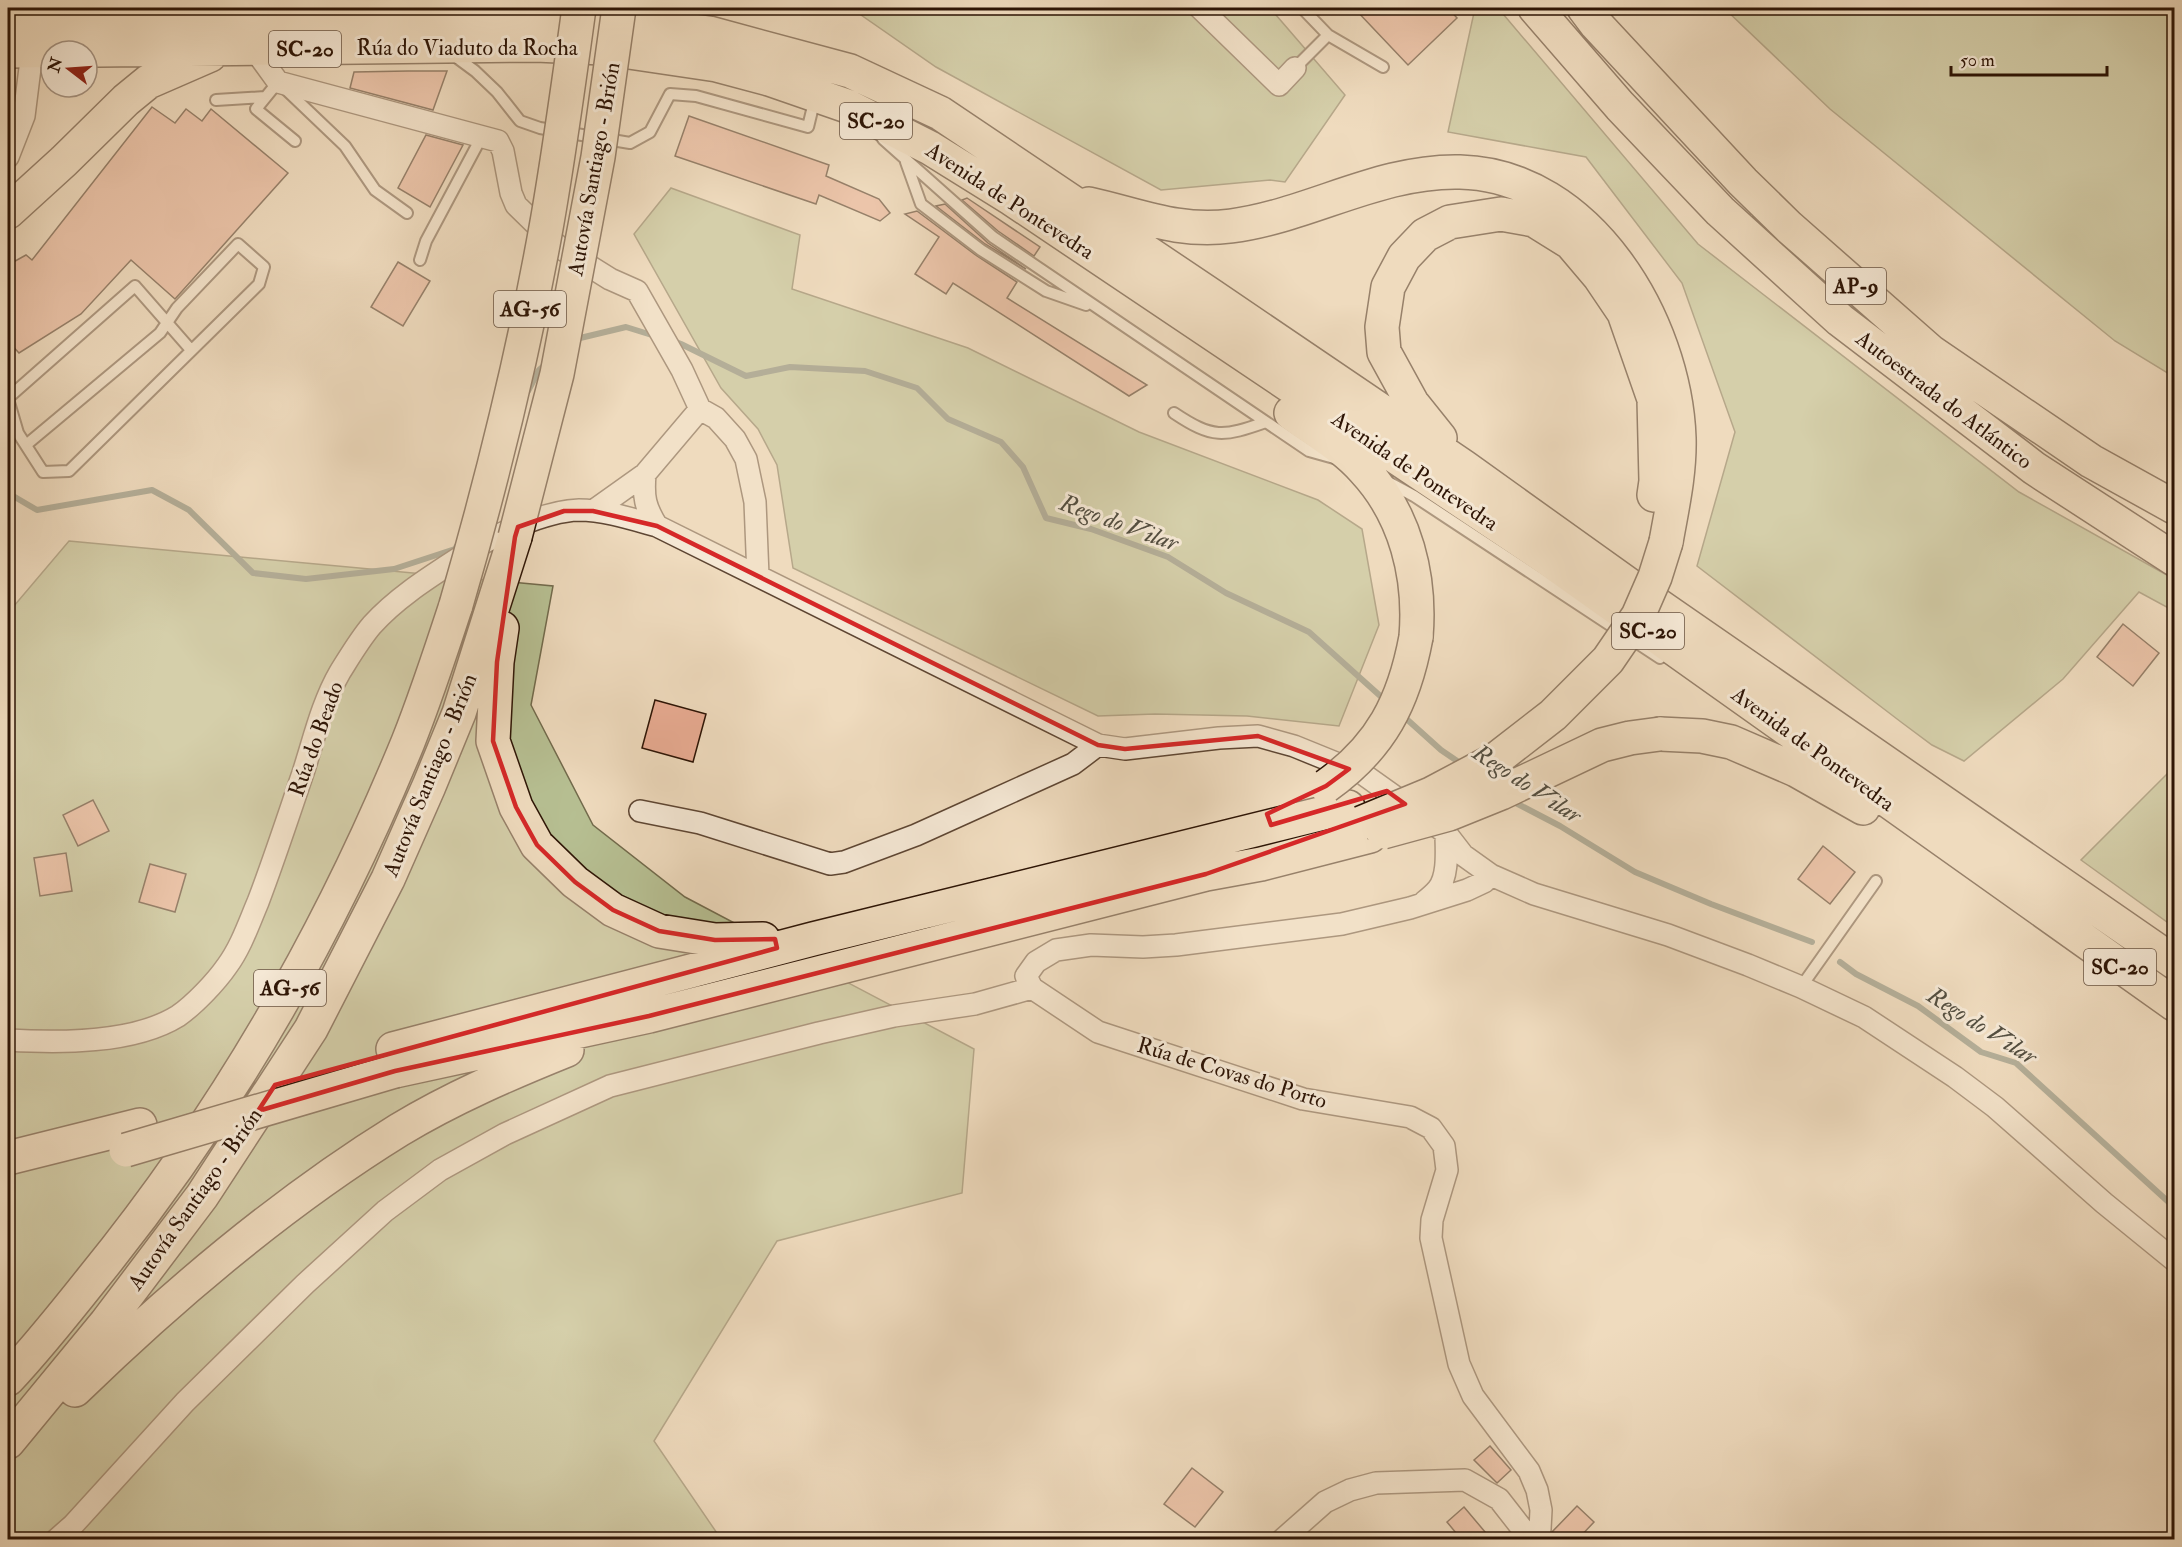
<svg xmlns="http://www.w3.org/2000/svg" width="2182" height="1547" viewBox="0 0 2182 1547" font-family="'IM FELL Double Pica',serif">
	<style>
		.green { fill: #b7c093; stroke: #726a4c; stroke-width: 1.5 }
		.lines { fill: none; stroke-linecap: round; stroke-linejoin: round }
		.stream { stroke: #6e786a; stroke-width: 6 }
		.building { fill: #e8ab92; stroke: #2d1405; stroke-width: 1.5 }
		.lane-casing { stroke: #5e4633; stroke-width: 14 }
		.street-casing { stroke: #5e4633; stroke-width: 24 }
		.highway-casing { stroke: #2d1405; stroke-width: 36 }
		.lane { stroke: #f5e8d5; stroke-width: 10 }
		.street { stroke: #f5e8d5; stroke-width: 21 }
		.highway { stroke: #efdbbe; stroke-width: 33 }
		.highway-bridge-casing { stroke: #2d1405; stroke-width: 36; stroke-linecap: butt }
		.highway-bridge { stroke: #efdbbe; stroke-width: 33 }
		.marked { fill: none; stroke: #d62828; stroke-width: 4.5; stroke-linejoin: round }
		.labels { text-anchor: middle; dominant-baseline: central; stroke-width: 6; stroke-linejoin: round; paint-order: stroke }
		.shield { fill: #f5e8d5; stroke: #695443; stroke-width: 1.5 }
		.shield-label { font-size: 21px; font-weight: bold; fill: #2d1405 }
		.street-label { font-size: 22px; fill: #2d1405; stroke: #f5e8d5 }
		.water-label { font-size: 24px; font-style: italic; fill: #534e40; stroke: #f5e8d5 }
	</style>
	<rect width="100%" height="100%" fill="#efdbbe"/>
	<filter id="stains"><feTurbulence type="fractalNoise" baseFrequency=".00333" numOctaves="4"/><feColorMatrix values="0 0 0 0 .2 0 0 0 0 .09 0 0 0 0 .02 0 0 0 .5 -.17"/></filter>
	<radialGradient id="worn" r=".72"><stop offset=".6" stop-color="#630" stop-opacity="0"/><stop offset="1" stop-color="#630" stop-opacity=".3"/></radialGradient>
	<!-- green -->
	<path class="green" d="M851,8h419l75,87 -60,87 -15,-2 -109,10 -225,-123z
		M1475,8h23l200,236 321,248 155,87v32l-35,-19 -76,87 -99,82 -32,-16 -31,-23 -204,-156 38,-134 -53,-149 -96,-126 -138,-25z
		M1724,8h450v369l-59,-36 -285,-232z
		M671,188l129,47 -8,54 176,59 171,84 179,68 44,29 17,96 -40,101 -92,-10 -92,-2 -57,2 -305,-148 -16,-103 -19,-36 -37,-41 -87,-154z
		M69,541l484,45 -22,119 62,120 92,72 289,152 -12,144 -185,48 -123,200 67,98 -713,1v-927z
		M2174,767v160l-93,-67z"/>
	<g class="lines">
		<!-- stream -->
		<path class="stream" d="M576,339l50,-12 29,9
			M671,340l10,4 65,32 44,-9 75,4 52,17 31,31 53,23 22,25 23,51 45,11 77,28 58,36 83,39 78,70
			M528,391l11,-21 8,-7
			M8,493l29,17 115,-20 37,20 64,63 53,6 88,-10 61,-20 2,-3
			M1401,714l40,36 22,15
			M1512,801l48,25 75,46 76,32 101,38
			M1840,962l16,12 62,32 63,46 35,11 158,144"/>
	</g>
	<!-- building -->
	<path class="building" d="M1354,8h94l9,10 -49,47z
		M408,71h39l-14,39 -83,-22 4,-16z
		M152,107l23,16 11,-14 16,12 9,-12 77,64 -113,126 -44,-39 -50,54 -62,39 -11,-12v-76l18,-10 6,5z
		M689,116l140,49 -3,11 53,23 11,14 -10,8 -61,-26 -3,9 -141,-48z
		M426,135l37,10 -33,62 -32,-19z
		M967,198l73,49 -6,9 -36,-25 -36,-31z
		M945,204l43,39 38,26 -41,-25 -49,-38z
		M917,211l60,45 40,26 -10,16 140,87 -18,11 -176,-113 -7,11 -31,-20 24,-37 -34,-23z
		M398,262l32,19 -27,45 -32,-19z
		M2123,624l36,29 -26,33 -36,-29z
		M655,700l51,14 -13,48 -51,-14z
		M93,800l16,31 -31,15 -15,-31z
		M1823,846l32,26 -25,32 -32,-25z
		M66,853l6,38 -32,5 -6,-38z
		M150,864l36,10 -11,38 -36,-10z
		M1490,1446l21,24 -14,13 -23,-23z
		M1192,1468l31,24 -28,35 -31,-23z
		M1577,1506l17,16 -16,17h-28l2,-7z
		M1464,1507l27,32h-30l-14,-17z"/>
	<g class="lines">
		<defs>
			<path id="lane" d="M1328,35l55,32
				M452,54l23,17 22,21 23,29 20,7 90,15 20,-11 20,-38 26,2 112,31 7,-29
				M1295,68l33,-33 -26,-27
				M216,100l49,-3
				M883,139l110,98 316,214 25,7
				M295,141l-39,-32 22,-27 67,64 30,44 32,23
				M906,162l15,42 60,46 65,41 40,14
				M420,260l6,-19 56,-105
				M8,398l127,-112 56,64
				M8,399l10,34 25,39 26,-1 190,-187 5,-17 -26,-23 -61,64 -17,25 -134,112
				M1174,413c39,26 49,24 92,9
				M1386,481l28,15 246,162
				M1801,987l75,-106"/>
			<path id="street" d="M1200,8l79,77 16,-17
				M254,49l24,33 220,59 5,10 8,42 5,12 43,42 51,32 27,12 45,79 18,39 16,9 19,21 11,20 9,43 3,74
				M8,157l16,-41 6,-48
				M645,474c-2,23 0,33 12,52
				M593,511l52,-37 55,-65
				M640,811l60,12 130,41 14,-2 72,-27 73,-33 84,-38 25,-19
				M1424,902c5,-4 10,-8 14,-13 11,-14 8,-40 8,-56
				M1032,988l66,44 205,67 107,18 21,11 13,18 3,24 -15,50 -1,18 28,126 14,32 56,75 8,19 4,20 -1,19 -3,11
				M1032,988l-6,-12 10,-14 20,-12 35,-5 52,2 33,-2 166,-21 68,-16 57,-18 17,-8 7,-7
				M8,1040c50,3 125,4 170,-24 16,-11 38,-34 49,-50 14,-19 22,-43 31,-64 16,-42 30,-85 45,-129 11,-34 19,-70 37,-101 10,-16 20,-33 32,-47 26,-29 61,-50 93,-71 30,-19 78,-43 114,-44 25,0 53,9 78,16l441,219 27,4 94,-11 39,-2 36,10 69,28 83,59 17,22 28,20 43,19 134,41 80,30 53,22 63,30 91,60 40,30 109,96 70,57
				M56,1540l17,-15 112,-123 120,-118 80,-73 55,-41 65,-36 105,-48 209,-53 75,-17 81,-12 57,-16
				M1282,1540l43,-38 25,-12 26,-7 89,-3 34,19 32,41"/>
			<path id="highway" d="M1535,8l85,98 100,105 120,109 194,148 140,91
				M1584,8l12,16 147,158 46,45 142,125 160,109 83,46
				M8,23l410,-6 184,2 107,14 141,38 90,42 272,183 252,171 169,121 541,374
				M8,51l528,-6 66,3 115,17 52,14 78,27 83,42 82,51 536,360 626,445
				M1089,204c50,11 89,29 142,22 78,-10 148,-56 229,-54 129,3 215,149 219,266 1,35 -7,70 -13,104
				M8,212l56,-51 62,-61 22,-18 62,-27
				M1291,413c24,18 53,34 73,57 42,45 57,107 52,167
				M1440,438l-28,-35 -28,-51 -2,-25 6,-40 16,-30 21,-22 25,-13 51,-8 33,6 37,23 28,33 25,37 30,86 2,82 -2,14
				M502,628l-5,34 -4,79 23,66 21,38 38,37 38,28 46,21 56,9 48,-1
				M1660,734l42,2 29,6 65,28 67,38
				M393,1049l420,-110 535,-132
				M395,1071l254,-55 557,-142 55,-10 109,-28
				M8,1158l132,-33
				M8,1379c30,-32 57,-66 84,-100 132,-162 237,-344 316,-537 18,-45 33,-91 48,-137
				M75,1390c99,-96 206,-187 324,-260 53,-32 111,-57 168,-80
				M8,1442l98,-119 96,-127 109,-167 77,-150 41,-93 30,-73 56,-176"/>
		</defs>
		<!-- lane casing -->
		<use href="#lane" class="lane-casing"/>
		<!-- street casing -->
		<use href="#street" class="street-casing"/>
		<!-- highway casing -->
		<use href="#highway" class="highway-casing"/>
		<!-- lane -->
		<use href="#lane" class="lane"/>
		<!-- street -->
		<use href="#street" class="street"/>
		<!-- highway -->
		<use href="#highway" class="highway"/>
		<defs>
			<path id="highway-bridge" d="M515,537l42,-163 41,-217 21,-149
				M456,605c36,-124 67,-249 90,-377 13,-73 23,-147 33,-220
				M1326,786c55,-39 78,-84 90,-149
				M1361,823l70,-29 64,-34 58,-45 55,-55 30,-44 17,-39 11,-35
				M1383,832l66,-18 52,-21 101,-48 28,-7 30,-4
				M126,1150l269,-79"/>
		</defs>
		<!-- highway-bridge casing -->
		<use href="#highway-bridge" class="highway-bridge-casing"/>
		<!-- highway-bridge -->
		<use href="#highway-bridge" class="highway-bridge"/>
	</g>
	<!-- marked area -->
	<path d="M0 0H2182V1547H0ZM564,511h29l64,15 441,219 27,4 133,-13 91,33 -23,17 -59,28 4,11 116,-34 18,13 -199,70 -557,142 -254,55 -137,40 17,-26 502,-137 -2,-9 -60,1 -56,-9 -46,-21 -38,-28 -38,-37 -21,-38 -23,-66 4,-79 18,-125 3,-10z" fill="#efdbbe" fill-opacity=".55" fill-rule="evenodd"/>
	<path class="marked" d="M564,511h29l64,15 441,219 27,4 133,-13 91,33 -23,17 -59,28 4,11 116,-34 18,13 -199,70 -557,142 -254,55 -137,40 17,-26 502,-137 -2,-9 -60,1 -56,-9 -46,-21 -38,-28 -38,-37 -21,-38 -23,-66 4,-79 18,-125 3,-10z"/>
	<g class="labels">
		<!-- shield labels -->
		<g class="shield">
			<rect x="269" y="31" width="72" height="36" rx="4.5"/>
			<rect x="840" y="103" width="72" height="36" rx="4.5"/>
			<rect x="1826" y="268" width="60" height="36" rx="4.5"/>
			<rect x="494" y="291" width="72" height="36" rx="4.5"/>
			<rect x="1612" y="613" width="72" height="36" rx="4.5"/>
			<rect x="2084" y="949" width="72" height="36" rx="4.5"/>
			<rect x="254" y="970" width="72" height="36" rx="4.5"/>
		</g>
		<g class="shield-label">
			<text x="305" y="49">SC-20</text>
			<text x="876" y="121">SC-20</text>
			<text x="1856" y="286">AP-9</text>
			<text x="530" y="309">AG-56</text>
			<text x="1648" y="631">SC-20</text>
			<text x="2120" y="967">SC-20</text>
			<text x="290" y="988">AG-56</text>
		</g>
		<!-- street labels -->
		<g class="street-label">
			<text x="467" y="48">Rúa do Viaduto da Rocha</text>
			<text transform="translate(594 169) rotate(-80)">Autovía Santiago - Brión</text>
			<text transform="translate(1010 201) rotate(33)">Avenida de Pontevedra</text>
			<text transform="translate(1944 400) rotate(37)">Autoestrada do Atlántico</text>
			<text transform="translate(1415 471) rotate(34)">Avenida de Pontevedra</text>
			<text transform="translate(316 739) rotate(-70)">Rúa do Beado</text>
			<text transform="translate(1813 749) rotate(36)">Avenida de Pontevedra</text>
			<text transform="translate(430 775) rotate(-68)">Autovía Santiago - Brión</text>
			<text transform="translate(1232 1073) rotate(17)">Rúa de Covas do Porto</text>
			<text transform="translate(195 1199) rotate(-55)">Autovía Santiago - Brión</text>
		</g>
		<!-- water labels -->
		<g class="water-label">
			<text transform="translate(1119 523) rotate(20)">Rego do Vilar</text>
			<text transform="translate(1527 784) rotate(33)">Rego do Vilar</text>
			<text transform="translate(1982 1026) rotate(32)">Rego do Vilar</text>
		</g>
	</g>
	<!-- margin -->
	<rect width="2182" height="1547" fill="none" stroke="#efdbbe" stroke-width="30"/>
	<rect x="9" y="9" width="2164" height="1529" fill="none" stroke="#2d1405" stroke-width="3"/>
	<rect x="15" y="15" width="2152" height="1517" fill="none" stroke="#2d1405" stroke-width="1.5"/>
	<!-- north arrow -->
	<g transform="translate(69 69) rotate(287)"><circle r="28" fill="#f5e8d5" stroke="#a59382" stroke-width="1.5"/>
	<path d="M0-4.5L10 22L0 15L-10 22Z" fill="#8f2418"/>
	<text y="-9" font-size="16" font-weight="bold" text-anchor="middle" fill="#2d1405">N</text>
	</g>
	<!-- scale -->
	<path d="M1951 66v9h156v-9" fill="none" stroke="#2d1405" stroke-width="3"/>
	<text x="1960" y="66" font-size="18" fill="#2d1405" stroke="#f5e8d5" stroke-width="4.5" paint-order="stroke">50 m</text>
	<rect width="100%" height="100%" filter="url(#stains)"/>
	<rect width="100%" height="100%" fill="url(#worn)"/>
</svg>
